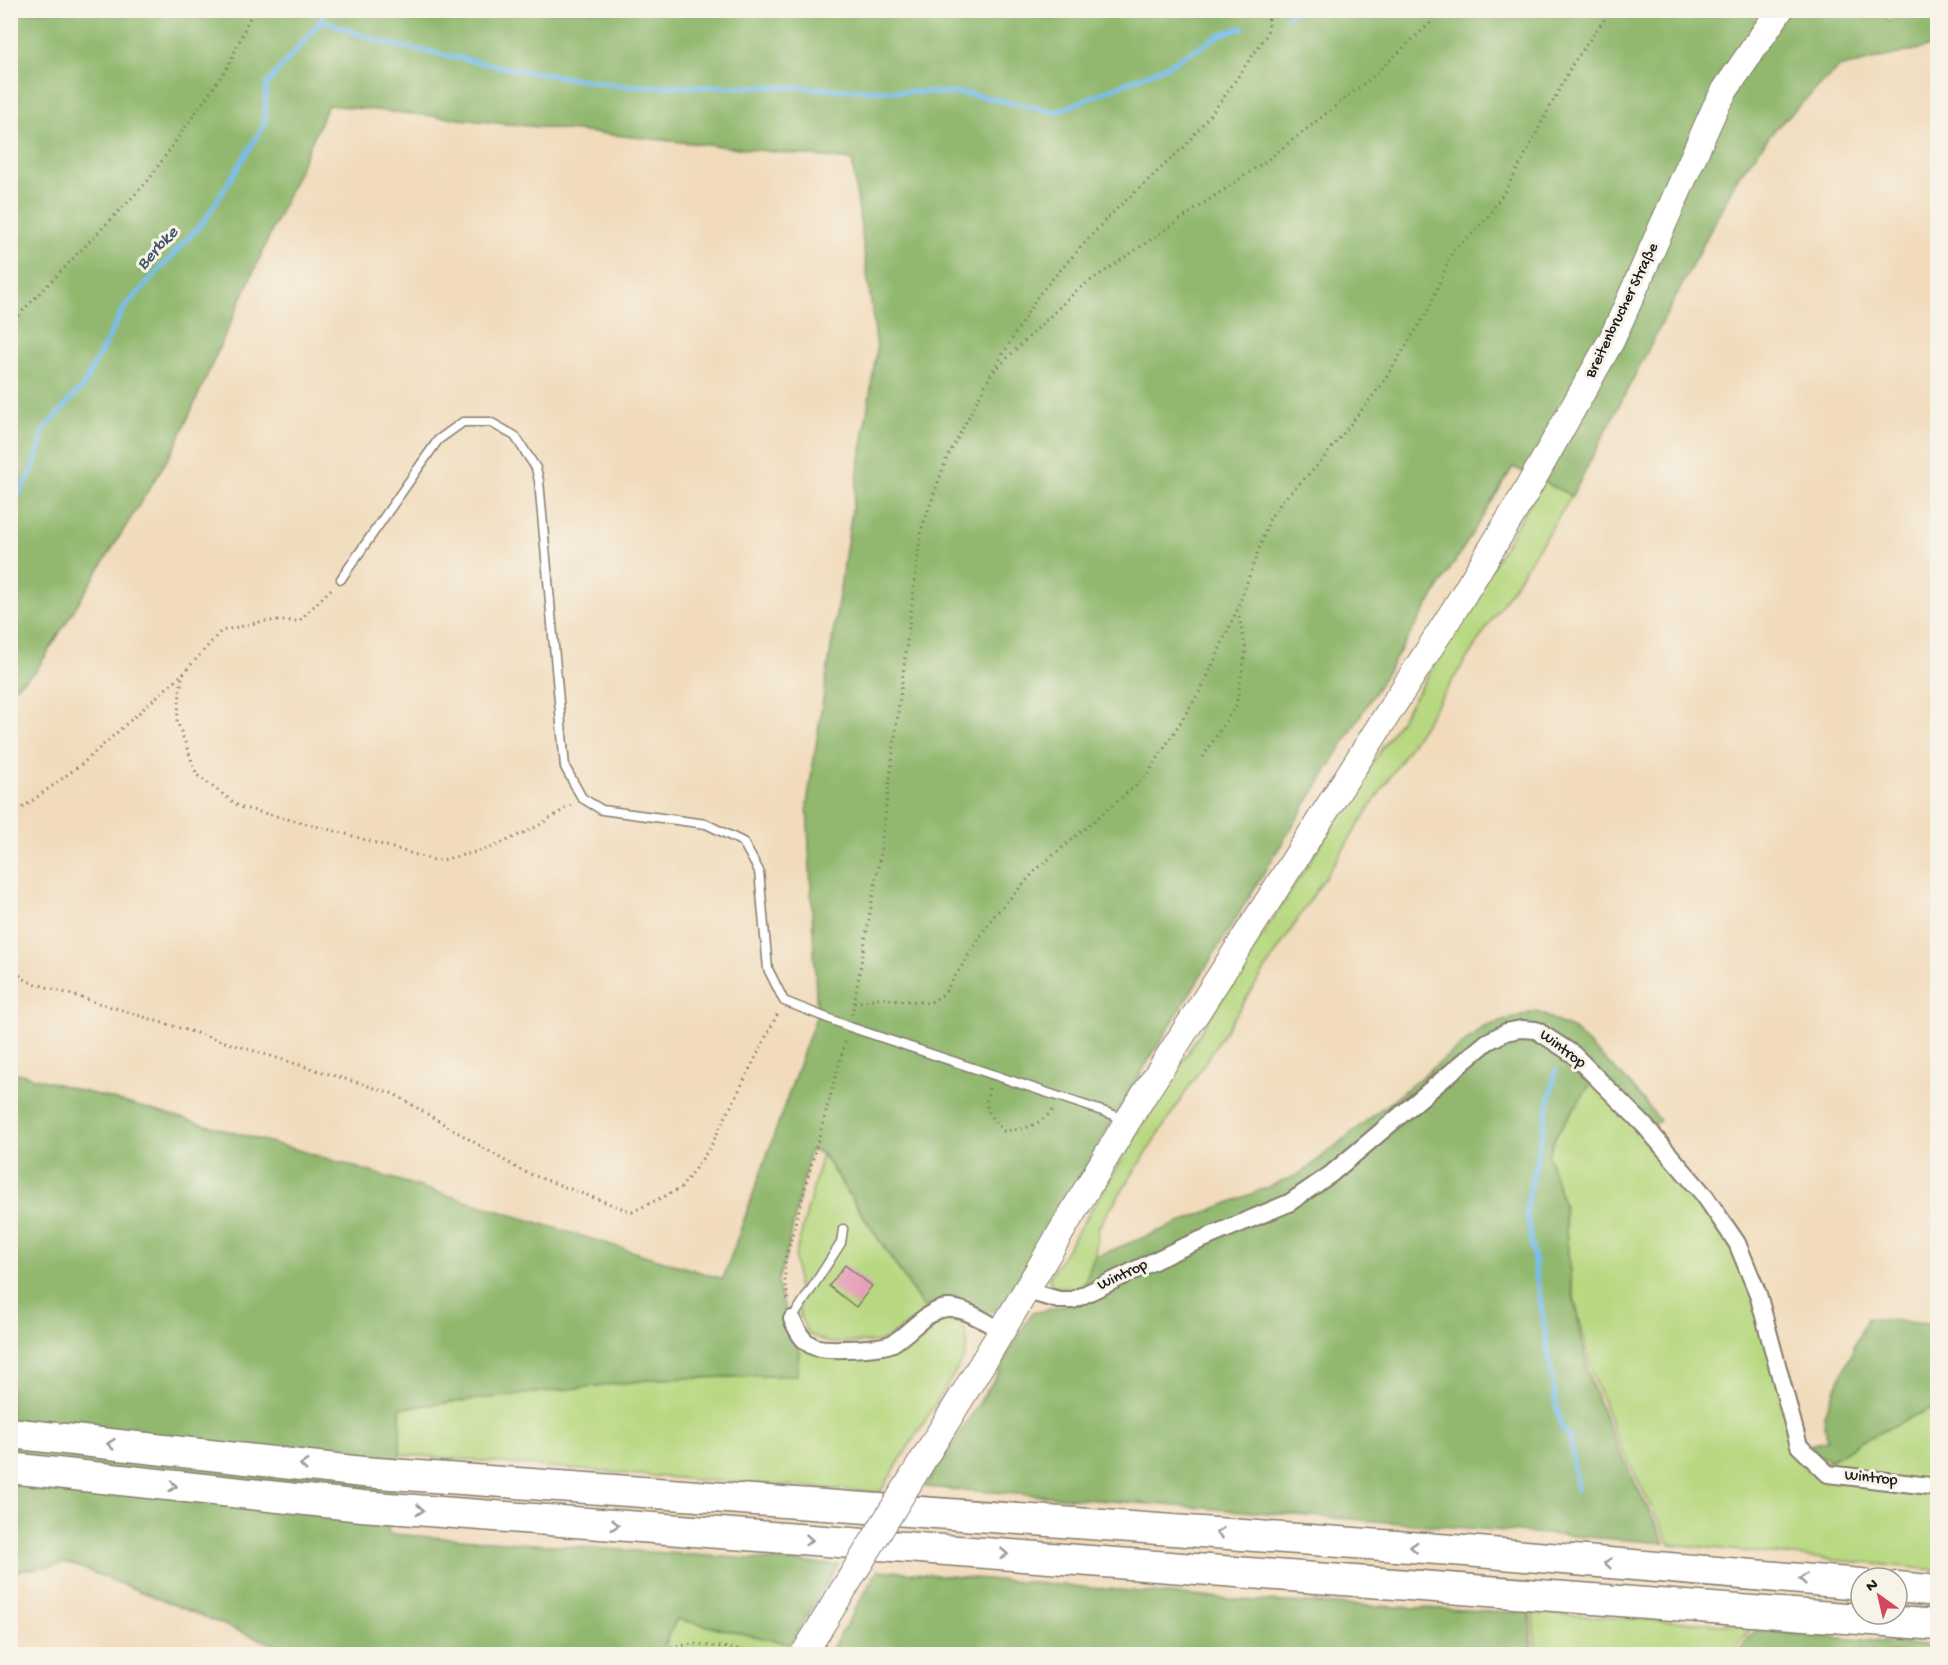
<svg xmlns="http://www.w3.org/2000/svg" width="1948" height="1665" viewBox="0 0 1948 1665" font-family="'Gochi Hand',sans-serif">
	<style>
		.green { fill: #b7d880; stroke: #6a7a4e; stroke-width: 1.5 }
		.forest { fill: #91b86e; stroke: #566a45; stroke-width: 1.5 }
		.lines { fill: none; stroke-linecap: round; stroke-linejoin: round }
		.stream { stroke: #78beef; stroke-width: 5 }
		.building { fill: #e59fb8 }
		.service-casing { stroke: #867c6c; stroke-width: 11 }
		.minor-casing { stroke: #867c6c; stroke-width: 20 }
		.primary-casing { stroke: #867c6c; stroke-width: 28 }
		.motorway-casing { stroke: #867c6c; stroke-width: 33 }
		.path { stroke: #867c6c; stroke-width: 3; stroke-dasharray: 1.5 4.5; stroke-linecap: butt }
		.service { stroke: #fff; stroke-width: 8 }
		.minor { stroke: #fff; stroke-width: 16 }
		.primary { stroke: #fff; stroke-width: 26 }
		.motorway { stroke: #fff; stroke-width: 30 }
		.primary-bridge-casing { stroke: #867c6c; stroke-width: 28; stroke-linecap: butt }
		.primary-bridge { stroke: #fff; stroke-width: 26 }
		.oneway { stroke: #999 }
		.labels { text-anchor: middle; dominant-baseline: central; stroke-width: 6; stroke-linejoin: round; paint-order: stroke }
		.street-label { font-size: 16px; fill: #1c1c1c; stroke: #f7f3e8 }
		.water-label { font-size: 18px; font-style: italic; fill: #3c5566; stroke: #f7f3e8 }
	</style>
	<rect width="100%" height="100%" fill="#f7f3e8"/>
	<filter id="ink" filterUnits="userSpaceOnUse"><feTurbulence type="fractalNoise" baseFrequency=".0167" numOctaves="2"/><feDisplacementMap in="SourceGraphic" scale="12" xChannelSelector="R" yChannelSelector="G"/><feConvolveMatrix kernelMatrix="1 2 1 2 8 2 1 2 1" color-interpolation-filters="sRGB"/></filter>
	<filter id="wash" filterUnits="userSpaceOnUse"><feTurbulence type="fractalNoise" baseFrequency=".008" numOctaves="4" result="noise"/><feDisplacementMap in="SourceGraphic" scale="24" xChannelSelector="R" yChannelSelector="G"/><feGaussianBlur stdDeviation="1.35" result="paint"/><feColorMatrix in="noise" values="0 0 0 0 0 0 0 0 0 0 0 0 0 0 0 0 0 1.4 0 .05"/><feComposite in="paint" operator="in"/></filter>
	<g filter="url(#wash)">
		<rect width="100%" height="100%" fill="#f1dbbb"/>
		<!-- green -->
		<path class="green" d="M1543,481l29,15 -473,730 -4,28 -10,29 -11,6 -22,-3 -3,-8 144,-234 225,-352z
			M1592,1082l58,57 77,101 26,53 53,166 1,12 24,-11 29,-18 77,-37v165l-267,-26 -53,-105 -23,-60 -23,-95 -7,-77 -16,-52 8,-20z
			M822,1154l104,157 -33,24 -14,7 -50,1 -21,-9 -8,-18 -5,-59z
			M943,1315l16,1 8,7 -3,5 4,16 -5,16 -83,132 -180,-12 -300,-26v-46l258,-29 139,-4 3,-34 27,16 53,-4 36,-18z
			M1533,1613l220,13 -23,28h-194z
			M676,1619l114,25 -6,10h-122z"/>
		<!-- forest -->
		<path class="forest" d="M1877,10l13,11 10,-10h37v34l-99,23 -62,60 -38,49 -166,319 -59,-29 -388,632 -121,206 -13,7 -28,-9 -37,8 -103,-157 -13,-4 -24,106 -9,27 12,39 11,19 -3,34 -139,4 -258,29v46l-12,80 450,31 -48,79 -113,-25 -18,35h-362l-228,-91 -58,9 -1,-501 295,81 418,127 94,-265 -10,-210 70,-456 -25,-188 -524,-55 -153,342 -139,224 -25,18v-678z
			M1536,1011l38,19 59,57 27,34 -9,5 -59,-44 -36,53 -8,20 16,52 7,77 19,96 24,60 51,103 -740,-56 78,-121 -2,-1 31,-52 28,-6 28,-13 -3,-11 10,-29 5,1 200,-81 184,-147z
			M1867,1318l70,7v80l-77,37 -29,18 -9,-3 -13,-12 18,-4 -3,-27z
			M878,1570l361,30 291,13 2,41h-703z
			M1756,1630l181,17v7h-202z"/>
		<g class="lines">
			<!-- stream -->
			<path class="stream" d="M1288,16l9,-6
				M322,20l59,22 131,27 111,17 158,1 188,7 87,18 111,-46 54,-32 22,-6
				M10,509l24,-41 10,-39 39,-43 41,-78 81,-88 60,-96 1,-39 56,-65 2,-10
				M1556,1070l-30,138 31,201 4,19 9,10 7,52"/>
		</g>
		<g id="blocks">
			<!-- building -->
			<path class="building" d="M845,1265l27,21 -16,21 -27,-21z"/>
		</g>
	</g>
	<g filter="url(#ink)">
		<use href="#blocks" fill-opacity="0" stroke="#867c6c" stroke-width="1.5"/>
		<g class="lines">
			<defs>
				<path id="service" d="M341,579l97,-139 25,-18h27l25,14 21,32 3,13 26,286 17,31 20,12 104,14 37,18 16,29 9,98 16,32 66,26 276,92
					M792,1319l49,-76 2,-14"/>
				<path id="minor" d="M1027,1291l32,9h14l106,-51 110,-46 42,-29 156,-132 19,-10 15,-3 15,1 37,24 71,71 60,70 33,48 21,51 41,152 29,28 110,13
					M792,1319c5,11 10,23 23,28 11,4 67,2 78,-4 17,-10 33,-33 54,-35 18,-1 40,15 55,23"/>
				<path id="primary" d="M985,1359l143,-239 328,-513 68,-112 88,-156 103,-231 10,-18 55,-80"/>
				<path id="motorway" d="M10,1433l353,39 1103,79 395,33
					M10,1468l352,38 1576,119
					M1897,1587l41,4"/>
			</defs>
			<!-- service casing -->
			<use href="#service" class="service-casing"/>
			<!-- minor casing -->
			<use href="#minor" class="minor-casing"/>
			<!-- primary casing -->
			<use href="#primary" class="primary-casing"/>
			<!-- motorway casing -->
			<use href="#motorway" class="motorway-casing"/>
			<!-- path -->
			<path class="path" d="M10,324l137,-142 82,-117 24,-55
				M994,371l83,-81 189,-129 105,-83 59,-55 4,-13
				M331,589l-32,32h-35l-43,10 -39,44 -5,46 20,54 43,32 99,25 98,29 52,-12 47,-22 35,-22
				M1203,757l33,-52 10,-54 -8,-39
				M10,820l3,-5 70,-52 97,-87
				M10,968l17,13 367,113 128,77 110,41 49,-24 29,-40 68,-135
				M854,1003l24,-5 51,5 15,-9 48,-76 45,-49 109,-92 56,-89 35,-78 33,-92 13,-18 37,-37 62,-79 47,-75 24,-59 17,-14 21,-23 25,-41 56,-107 39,-55
				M852,1015l28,-159 41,-325 25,-71 45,-86 48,-80 68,-76 79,-73 36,-45 45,-66 2,-17 -2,-7
				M989,1088c-6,21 0,29 15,43 23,-2 34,-5 50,-22
				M788,1299l-3,-19v-20l61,-221
				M661,1654l12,-7 20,-3 92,10"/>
			<!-- service -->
			<use href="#service" class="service"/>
			<!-- minor -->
			<use href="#minor" class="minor"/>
			<!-- primary -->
			<use href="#primary" class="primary"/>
			<!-- motorway -->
			<use href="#motorway" class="motorway"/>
			<defs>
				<path id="primary-bridge" d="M805,1652l180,-293"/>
			</defs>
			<!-- primary-bridge casing -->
			<use href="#primary-bridge" class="primary-bridge-casing"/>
			<!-- primary-bridge -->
			<use href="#primary-bridge" class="primary-bridge"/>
		</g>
		<!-- one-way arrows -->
		<defs><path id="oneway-chevron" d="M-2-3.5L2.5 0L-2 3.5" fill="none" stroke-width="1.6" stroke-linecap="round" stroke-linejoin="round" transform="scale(1.5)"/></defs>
		<g class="oneway">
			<use href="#oneway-chevron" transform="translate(111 1444) rotate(-174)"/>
			<use href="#oneway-chevron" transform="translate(304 1465) rotate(-174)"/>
			<use href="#oneway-chevron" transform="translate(173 1486) rotate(6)"/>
			<use href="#oneway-chevron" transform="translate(420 1510) rotate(4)"/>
			<use href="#oneway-chevron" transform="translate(615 1525) rotate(4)"/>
			<use href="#oneway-chevron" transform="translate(1220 1533) rotate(-176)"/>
			<use href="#oneway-chevron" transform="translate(809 1540) rotate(4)"/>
			<use href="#oneway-chevron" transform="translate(1414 1547) rotate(-176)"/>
			<use href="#oneway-chevron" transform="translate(1004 1554) rotate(4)"/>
			<use href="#oneway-chevron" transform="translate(1608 1563) rotate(-175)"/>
			<use href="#oneway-chevron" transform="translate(1803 1579) rotate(-175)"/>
		</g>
	</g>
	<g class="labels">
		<!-- street labels -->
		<g class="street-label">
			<text transform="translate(1623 311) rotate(-64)">Breitenbrucher Straße</text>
			<text transform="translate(1562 1050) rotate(37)">Wintrop</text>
			<text transform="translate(1123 1276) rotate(-25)">Wintrop</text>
			<text transform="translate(1871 1479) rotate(6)">Wintrop</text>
		</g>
		<!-- water labels -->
		<g class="water-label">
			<text transform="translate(158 249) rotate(-47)">Berbke</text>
		</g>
	</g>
	<!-- margin -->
	<rect width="1948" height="1665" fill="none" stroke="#f7f3e8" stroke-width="36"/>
	<!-- north arrow -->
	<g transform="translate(1879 1596) rotate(326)"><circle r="28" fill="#f7f3e8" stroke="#9f9d96" stroke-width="1.5"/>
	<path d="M0-4.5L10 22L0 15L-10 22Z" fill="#d1495b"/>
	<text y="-9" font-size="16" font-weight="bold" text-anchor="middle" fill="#1c1c1c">N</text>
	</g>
</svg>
